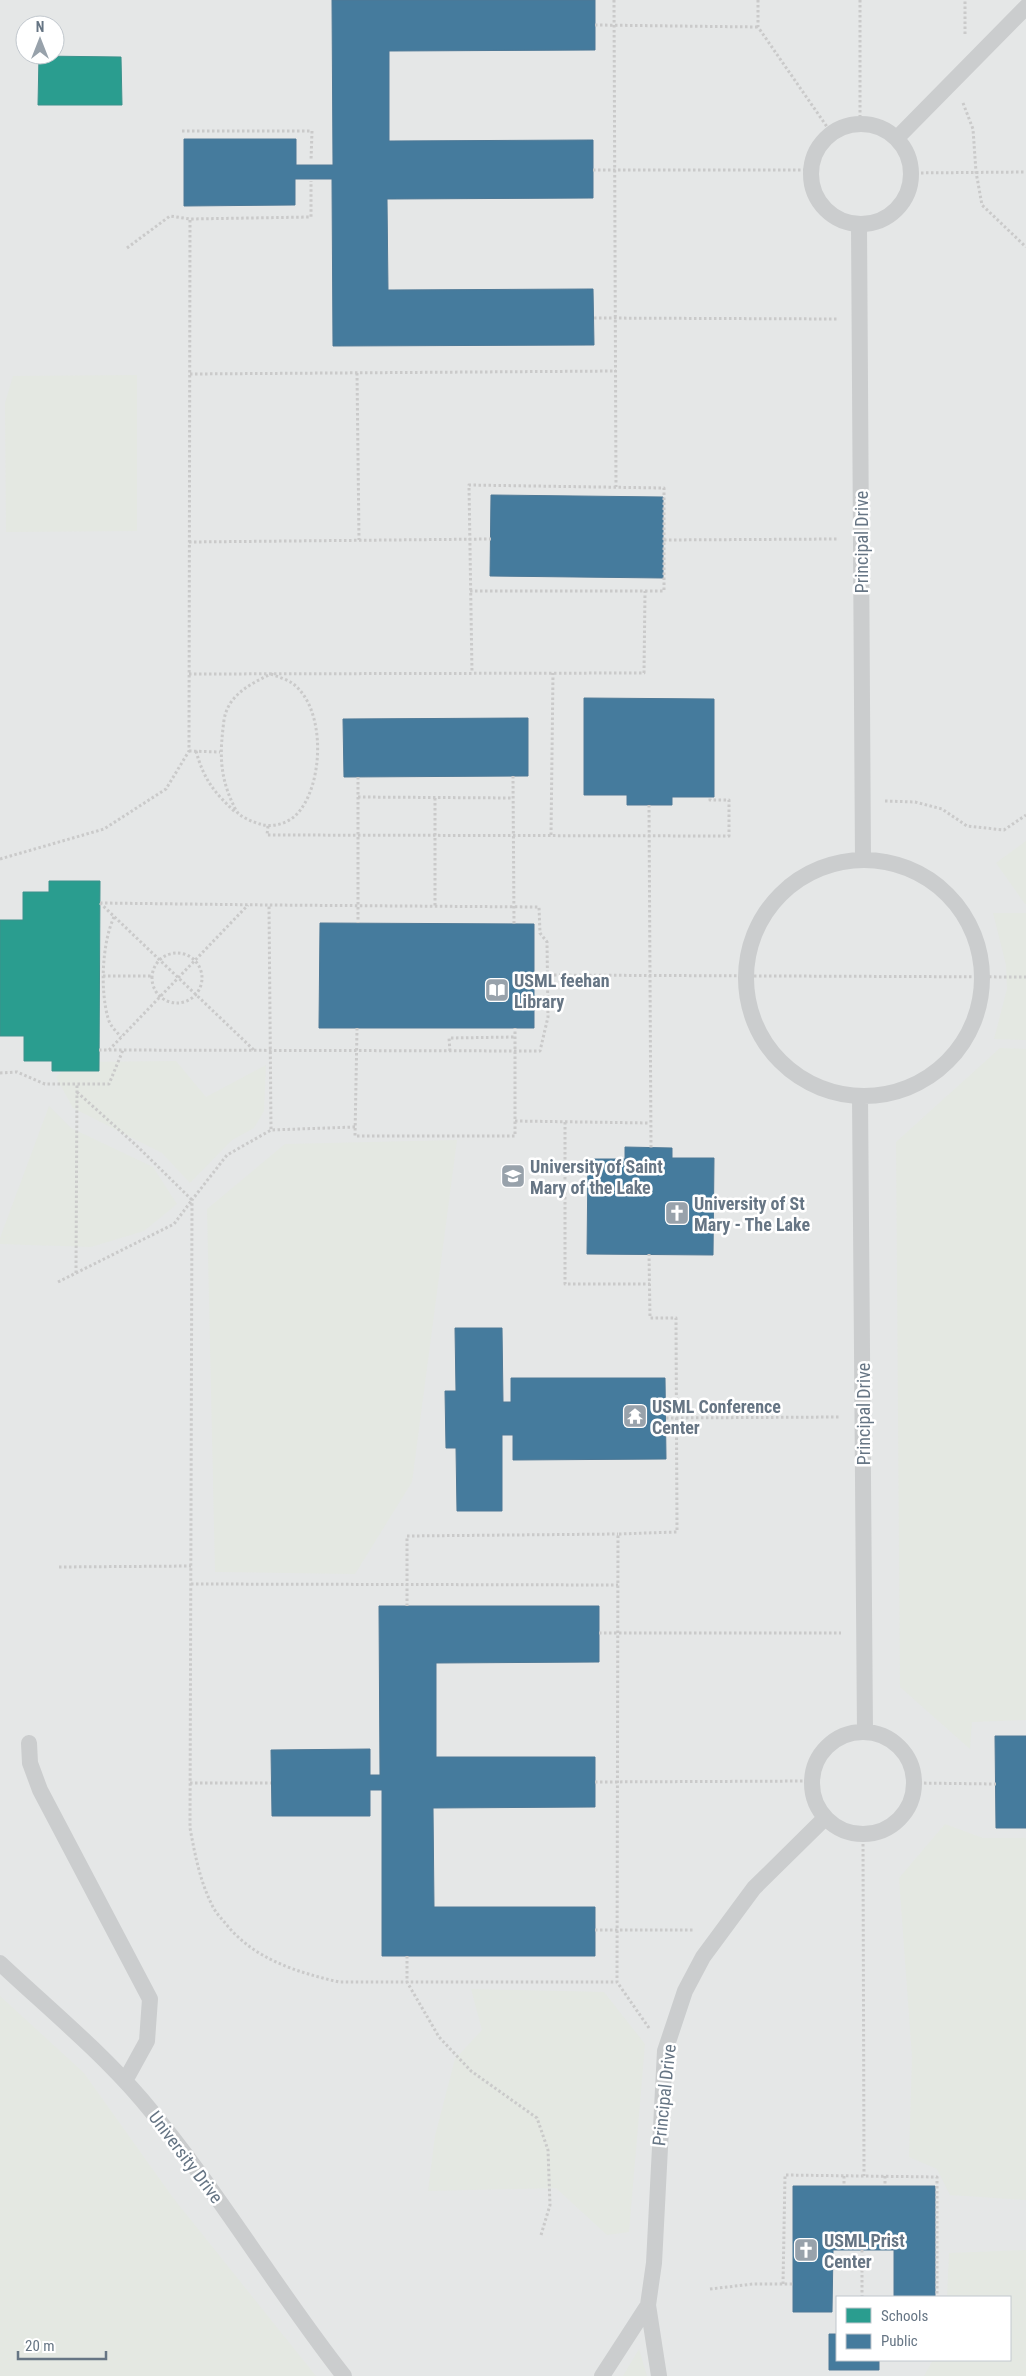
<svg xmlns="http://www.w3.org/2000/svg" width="1026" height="2376" viewBox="0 0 1026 2376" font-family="'Roboto Condensed',sans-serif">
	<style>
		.built { fill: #e5e7e7; fill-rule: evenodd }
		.green { fill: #e4e8e2 }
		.schools { fill: #2a9d8f; stroke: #3c918c }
		.public { fill: #457b9d; stroke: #4f7996 }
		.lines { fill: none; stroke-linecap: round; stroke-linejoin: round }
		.path { stroke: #cacaca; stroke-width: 3; stroke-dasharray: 2.5 2.5; stroke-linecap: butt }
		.lane { stroke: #cbcdce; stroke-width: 16 }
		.labels { text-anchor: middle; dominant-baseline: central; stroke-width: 5; stroke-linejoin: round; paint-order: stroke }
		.street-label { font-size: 18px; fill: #667584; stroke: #fff }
		.poi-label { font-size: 18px; font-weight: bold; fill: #667584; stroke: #fff; text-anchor: start }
	</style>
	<rect width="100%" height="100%" fill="#f5f5f4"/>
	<!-- built -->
	<path class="built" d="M0,0h1026v2376h-1026zM25,25h30v30h-30zM837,2297h173v63h-173z"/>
	<!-- green -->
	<path class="green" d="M137,375v156l-131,1 -1,-129 8,-27z
		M1026,841v63h-1l-29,-41z
		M993,913h33v127l-32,-1 13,-50 -1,-24z
		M1000,1048l26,1v671l-54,2 -2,27 -70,-62 -4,-545z
		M176,1061l30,36 60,-32 -2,46 -10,17 -22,12 -42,43 -28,-30 -89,-45 -17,-31 17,-15z
		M49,1106l22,22 82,39 24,37 -33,27 -53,16 -91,-3v-6z
		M457,1140l-45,342 -57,92 -140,-2 -8,-363 78,-65z
		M945,1824l38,14h43v362l-76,-5 -13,-26 -28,-12 3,-100 -13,-179z
		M471,1989l133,3 41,52 -16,188 -22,3 -51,-47 -128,3 7,-55 20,-77 27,-29z
		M0,1996l84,77 90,126 142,177h-316z
		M1026,2250v126h-102l9,-16h77v-63h-63l2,-44z
		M639,2349l8,27h-24z"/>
	<!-- schools -->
	<path class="schools" d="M39,56l82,1 1,48h-84z
		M49,881h51l-1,190h-47v-10h-28v-25h-24v-116h23v-28h26z"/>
	<!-- public -->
	<path class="public" d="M332,0h263v50l-206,1v90l204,-1v58l-206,1 1,91 205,-1 1,56 -261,1 -1,-167h-37v26l-111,1v-67h112v26h37z
		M491,495l172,2v81l-173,-2z
		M584,698l130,1v98h-42v8h-45v-10h-43z
		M528,718v58l-184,1 -1,-58z
		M320,923l214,1v104h-215z
		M625,1147l47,1v10h42l-1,97 -126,-1 1,-95h37z
		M455,1328h47l1,74h8v-24h154l1,81 -153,1v-25h-11v76h-45l-1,-63h-10l-1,-57h11z
		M379,1606h220v56l-163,1v94h159v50l-162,1 1,99h161v49h-213v-166h-12v26h-98l-1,-66 99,-1v26h10z
		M995,1736h31v92h-30z
		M793,2186h142v111h-41v-47h-61l-1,62h-39z
		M829,2334h8v26h42v10h-50z"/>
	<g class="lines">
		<!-- path -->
		<path class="path" d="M614,0l2,487
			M758,0v27l74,107
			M860,0v124
			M595,25l163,2
			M965,34v-34
			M963,103l10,26 3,43 6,33 44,42
			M182,131h130l-1,30
			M593,170h217
			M911,173l115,-1
			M127,248l43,-32 20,3 121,-2v-36
			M594,318l244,1
			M357,373l2,167
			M190,374l426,-3
			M664,540l174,-1
			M189,542l302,-3
			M470,591h194v-103l-195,-3 3,188
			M189,674l455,-1 1,-82
			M271,674c7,3 15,5 21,9 35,25 32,104 4,132 -9,9 -25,13 -36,9 -7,-2 -14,-5 -20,-9 -4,-3 -6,-9 -8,-13 -13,-29 -12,-51 -8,-82 4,-25 26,-36 47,-46z
			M189,751l31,1
			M196,751c8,29 18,41 39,61
			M513,776l1,148
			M358,777v146
			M358,797l155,1
			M435,798v108
			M885,801l30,1 27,7 25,17 37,4 22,-15
			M649,805l2,343
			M268,826l-1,9 462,1v-36h-19v-3
			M551,835l2,-162
			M0,859l104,-30 62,-40 23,-38 1,-532
			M100,903l155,148
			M100,903l169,2
			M114,917c-12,26 -14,73 -6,101 2,8 8,13 13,19
			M152 978a25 25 0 1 1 50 0a25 25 0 1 1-50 0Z
			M534,975l492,2
			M103,976h49
			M357,1028l-2,108h160v-108
			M99,1050l441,1 8,-34 -1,-75 -7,-9 -1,-26 -270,-2 2,225
			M109,1050l139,-145
			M450,1051l-1,-13 66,-1
			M0,1073l17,-1 28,12h64l14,-34
			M515,1121l135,2
			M565,1122v162h85
			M355,1127l-84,3 -44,25 -35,45 -2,628c5,27 10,53 22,77 3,7 9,13 14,19 28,35 70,48 113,58h278
			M76,1273l1,-189
			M58,1282l116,-58 18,-24 -54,-53 -61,-55
			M666,1418l174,-1
			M59,1567l132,-1
			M191,1584l427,1
			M407,1606v-70l211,-2
			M599,1633h242
			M595,1782l217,-1
			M190,1783h81
			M914,1783l82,1
			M863,1834l1,342
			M595,1930h100
			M407,1956v26l32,55 32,34 66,47 11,32 2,55 -9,30
			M649,2028l-32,-46 1,-448 59,-2 -1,-214h-26l-1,-64
			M844,2176v10
			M885,2176v10
			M862,2250v47
			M783,2284l2,-109 152,2v120
			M710,2289l43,-5h40"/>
		<!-- lane -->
		<path class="lane" d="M811 174a50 50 0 1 1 100 0a50 50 0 1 1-100 0Z
			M897,138l129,-131
			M859,225l4,635
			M746 978a118 118 0 1 1 236 0a118 118 0 1 1-236 0Z
			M860,1096l5,636
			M812 1783a51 51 0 1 1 102 0a51 51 0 1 1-102 0Z
			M29,1743l1,20 10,27 110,209 -3,42 -22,40
			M0,1963c48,45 99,87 142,137 74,87 132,187 202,276
			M602,2376l46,-71
			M659,2376l-11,-71 6,-42 11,-212 20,-60 18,-34 51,-69 71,-70"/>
	</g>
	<!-- icons -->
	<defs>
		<symbol id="library-square" viewBox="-11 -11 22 22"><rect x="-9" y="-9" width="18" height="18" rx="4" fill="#98a2ab" stroke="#fff"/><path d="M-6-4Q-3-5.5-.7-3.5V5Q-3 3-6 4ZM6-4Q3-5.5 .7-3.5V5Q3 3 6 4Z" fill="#fff"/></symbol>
		<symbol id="university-square" viewBox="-11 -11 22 22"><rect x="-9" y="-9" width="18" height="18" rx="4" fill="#98a2ab" stroke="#fff"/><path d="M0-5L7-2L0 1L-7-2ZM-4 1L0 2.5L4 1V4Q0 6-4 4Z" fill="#fff"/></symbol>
		<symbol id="church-square" viewBox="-11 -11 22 22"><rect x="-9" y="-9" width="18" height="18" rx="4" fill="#98a2ab" stroke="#fff"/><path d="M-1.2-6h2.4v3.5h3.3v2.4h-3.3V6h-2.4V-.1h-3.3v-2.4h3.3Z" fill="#fff"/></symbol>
		<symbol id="temple-square" viewBox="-11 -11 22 22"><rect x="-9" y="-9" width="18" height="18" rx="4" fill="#98a2ab" stroke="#fff"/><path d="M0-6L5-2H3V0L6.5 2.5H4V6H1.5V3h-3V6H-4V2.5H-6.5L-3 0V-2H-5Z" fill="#fff"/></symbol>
	</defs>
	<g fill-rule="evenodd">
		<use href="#library-square" x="483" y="976" width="28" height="28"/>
		<use href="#university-square" x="499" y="1162" width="28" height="28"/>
		<use href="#church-square" x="663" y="1199" width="28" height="28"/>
		<use href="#temple-square" x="621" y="1402" width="28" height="28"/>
		<use href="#church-square" x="792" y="2236" width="28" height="28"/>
	</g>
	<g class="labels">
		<!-- street labels -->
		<g class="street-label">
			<text transform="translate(861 542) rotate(-90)">Principal Drive</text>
			<text transform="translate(863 1414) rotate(-90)">Principal Drive</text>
			<text transform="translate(664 2095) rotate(-84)">Principal Drive</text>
			<text transform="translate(186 2157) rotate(53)">University Drive</text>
		</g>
		<!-- poi labels -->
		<g class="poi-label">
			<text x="514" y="980">USML feehan<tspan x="514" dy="21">Library</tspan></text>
			<text x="530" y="1166">University of Saint<tspan x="530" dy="21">Mary of the Lake</tspan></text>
			<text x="694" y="1203">University of St<tspan x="694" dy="21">Mary - The Lake</tspan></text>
			<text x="652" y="1406">USML Conference<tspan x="652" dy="21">Center</tspan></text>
			<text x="824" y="2240">USML Prist<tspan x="824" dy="21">Center</tspan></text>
		</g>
	</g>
	<!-- legend -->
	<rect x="836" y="2296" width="175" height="65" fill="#ffffff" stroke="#c2c8ce"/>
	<rect x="846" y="2308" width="25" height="15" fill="#2a9d8f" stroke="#c2c8ce"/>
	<text x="881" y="2321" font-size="15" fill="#667584">Schools</text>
	<rect x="846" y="2334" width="25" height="15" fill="#457b9d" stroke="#c2c8ce"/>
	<text x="881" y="2346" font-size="15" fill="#667584">Public</text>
	<!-- north arrow -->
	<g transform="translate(40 40)"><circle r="24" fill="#ffffff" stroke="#c2c8ce"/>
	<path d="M0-4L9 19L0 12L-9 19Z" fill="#98a2ab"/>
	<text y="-8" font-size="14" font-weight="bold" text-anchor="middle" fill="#667584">N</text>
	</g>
	<!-- scale -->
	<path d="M18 2351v8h88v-8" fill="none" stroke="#667584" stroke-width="2.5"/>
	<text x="25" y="2351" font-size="15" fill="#667584" stroke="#ffffff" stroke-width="4" paint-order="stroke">20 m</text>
</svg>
